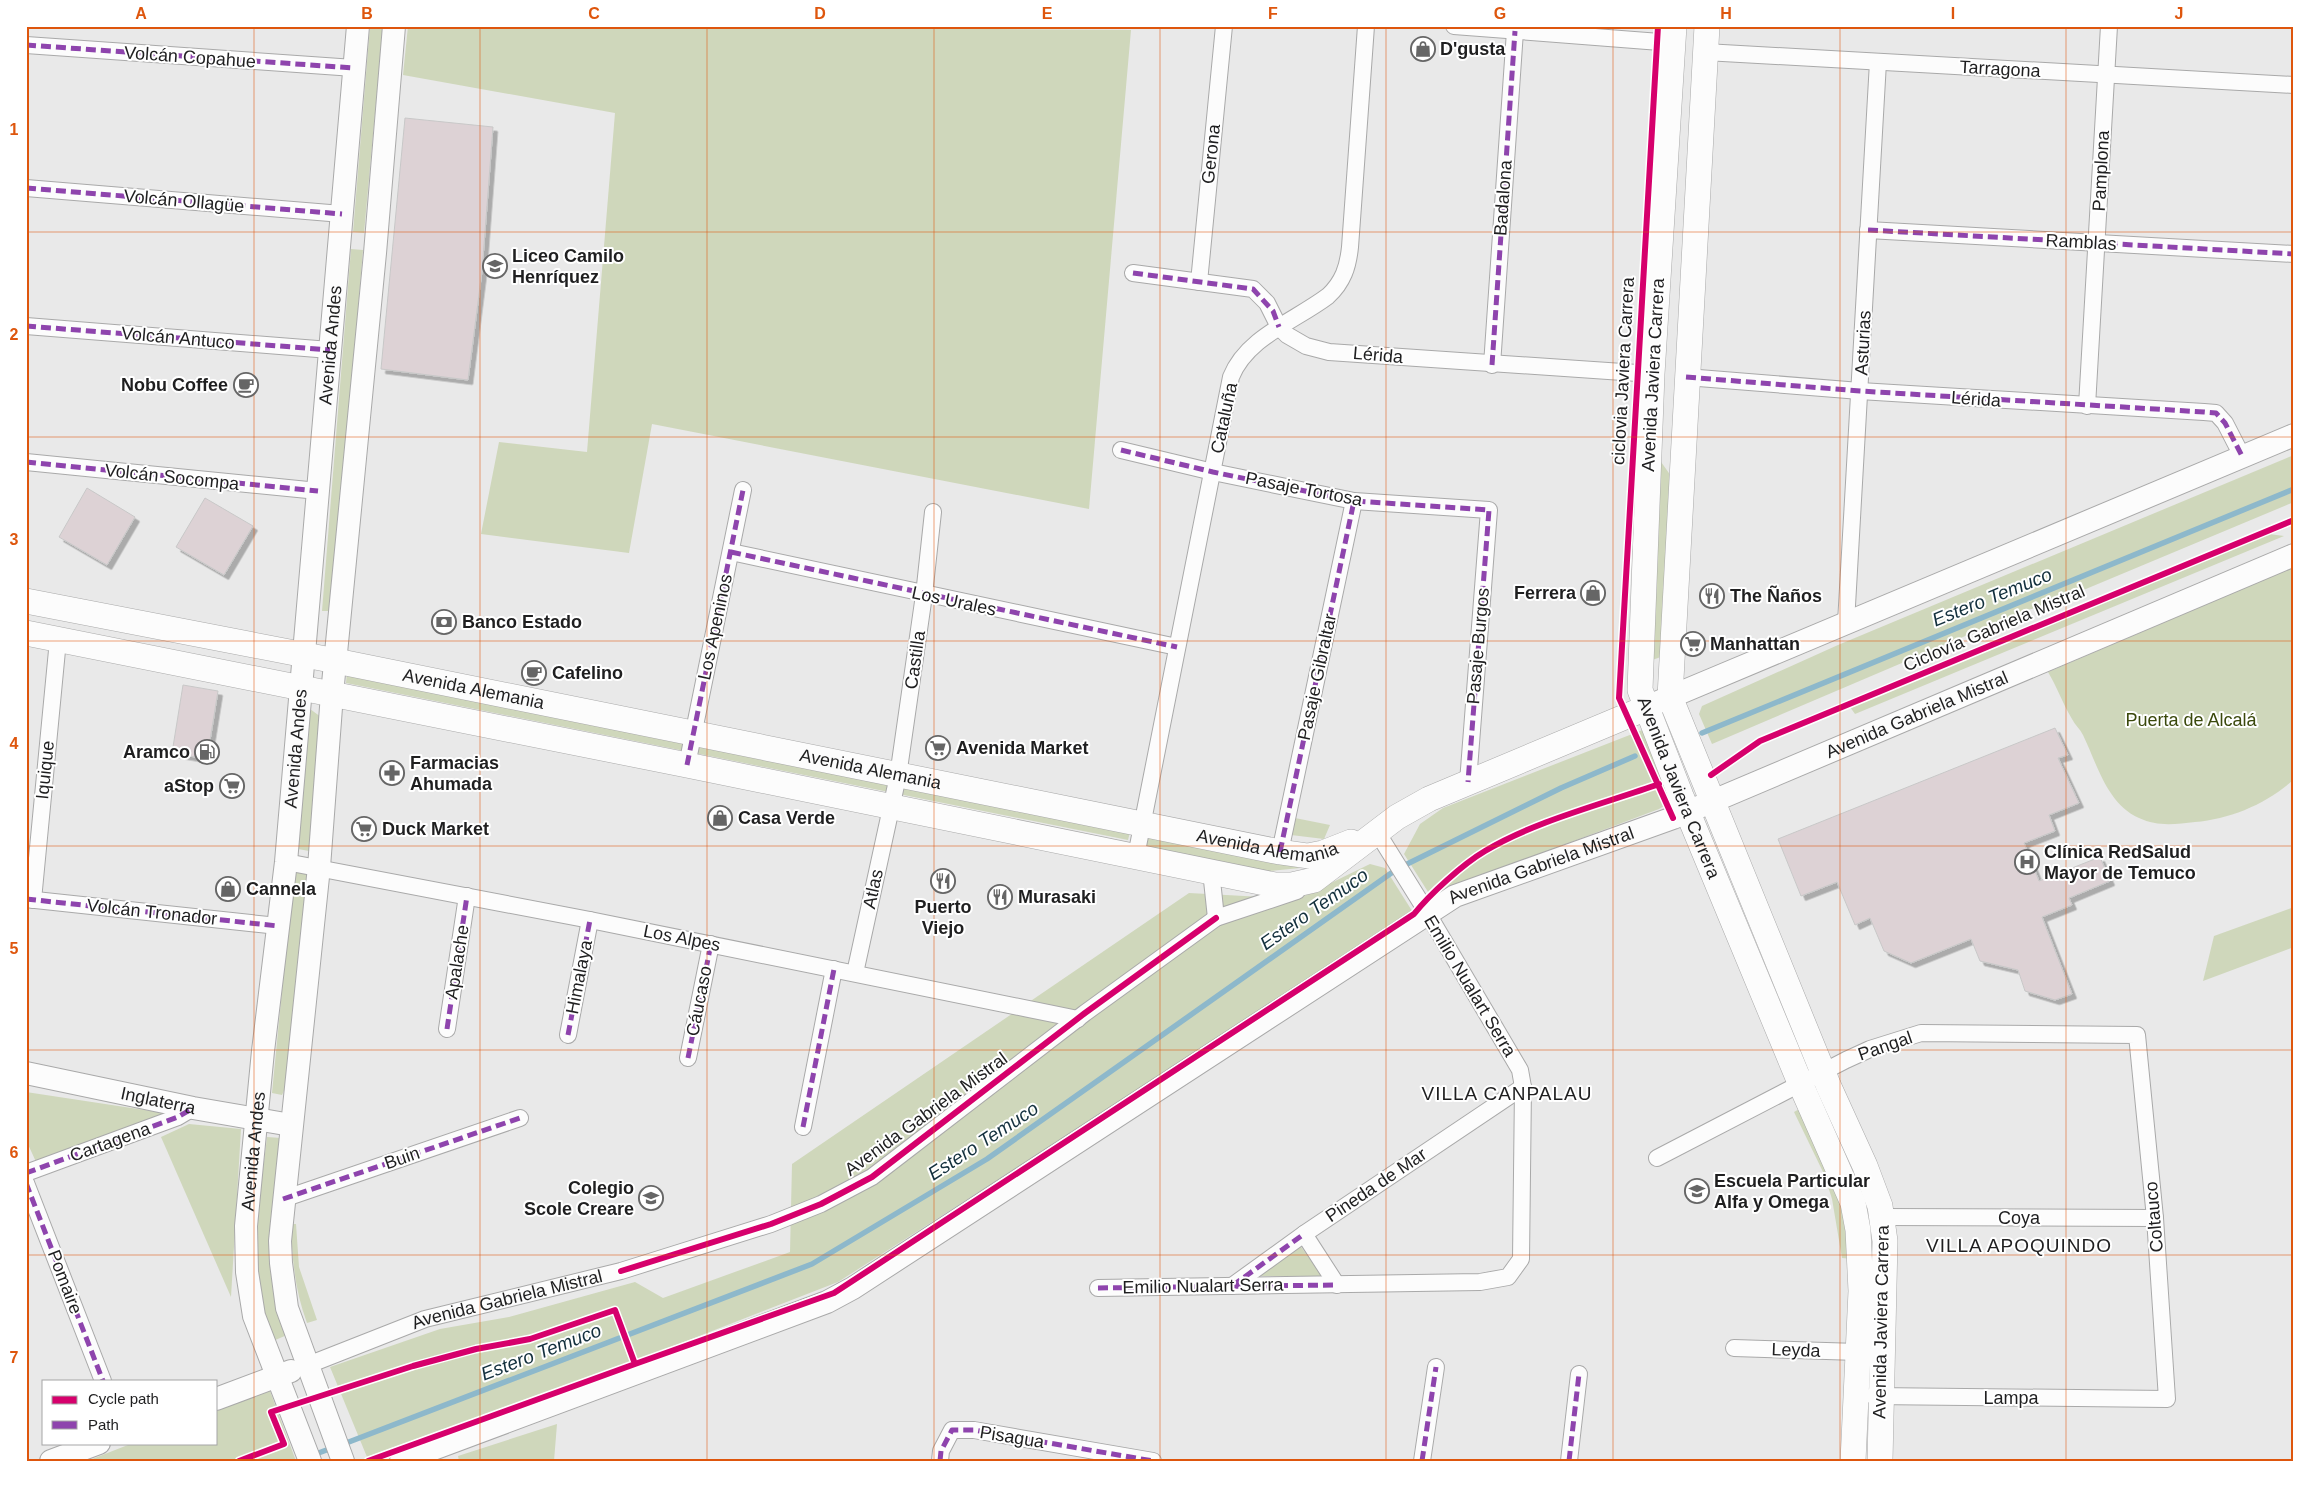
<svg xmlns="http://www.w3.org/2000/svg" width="2320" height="1487" viewBox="0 0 2320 1487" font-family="Arial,sans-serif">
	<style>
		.green { fill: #cfd7bb }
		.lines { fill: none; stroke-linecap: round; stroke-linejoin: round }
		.stream { stroke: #8db8cb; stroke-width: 5.5 }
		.building { fill: #ddd2d5; stroke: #c8c8c8; filter: url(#shadow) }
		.street-casing { stroke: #a9a9a9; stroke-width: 18 }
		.secondary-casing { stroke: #a9a9a9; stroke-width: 24 }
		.primary-casing { stroke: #a9a9a9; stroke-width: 26 }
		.street { stroke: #fcfcfc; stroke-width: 16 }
		.secondary { stroke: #fcfcfc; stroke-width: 22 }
		.primary { stroke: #fcfcfc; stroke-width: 25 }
		.quiet { stroke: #8e44ad; stroke-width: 5; stroke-dasharray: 10 5; stroke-linecap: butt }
		.cycleway-casing { stroke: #fff; stroke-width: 9 }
		.cycleway { stroke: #d6006c; stroke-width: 6 }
		.grid { fill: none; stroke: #de560d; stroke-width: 1; stroke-opacity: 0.55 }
		.labels { text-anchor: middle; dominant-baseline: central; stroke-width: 4; stroke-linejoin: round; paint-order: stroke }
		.poi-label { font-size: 18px; font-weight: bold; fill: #1f1f20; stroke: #fff; text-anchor: start }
		.street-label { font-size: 18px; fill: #1f1f20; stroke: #fff }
		.park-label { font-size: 18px; fill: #3a480b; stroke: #fff }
		.water-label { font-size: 19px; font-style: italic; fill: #13303d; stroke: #fff }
		.neighbourhood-label { font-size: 19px; letter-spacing: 1px; fill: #1f1f20; stroke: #fff }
		.neatline { fill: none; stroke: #de560d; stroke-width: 2 }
		.grid-label { font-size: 16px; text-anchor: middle; font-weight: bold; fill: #de560d }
	</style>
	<defs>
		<filter id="shadow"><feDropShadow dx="4.5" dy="4.5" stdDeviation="0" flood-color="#0004"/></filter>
	</defs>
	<rect width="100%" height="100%" fill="#e9e9e9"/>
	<!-- green -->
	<path class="green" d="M370,26h13l-19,207 -11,-1z
		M408,26h587l1,3 135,1 -42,479 -437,-85 -23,129 -148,-19 18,-92 88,10 28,-339 -212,-38z
		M351,249l12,1 -30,361h-11z
		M2294,455v47l-244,102 -26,7 -312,133 -13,-30 3,-8 136,-61z
		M1659,459l12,17 -10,181 -12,4z
		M2269,534l15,2 -429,178 -5,-7z
		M2294,567v216l-2,-2c-26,23 -62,38 -97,41 -19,2 -37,5 -56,-4 -32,-14 -42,-54 -56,-83 -3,-6 -8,-10 -11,-16 -9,-15 -15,-32 -24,-47z
		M347,672l784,156 -3,12 -782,-157z
		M310,709l11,8 -12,134 -11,-2z
		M1645,729l27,72 -13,8 -229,86 -26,-41 16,-30 23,-16z
		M1295,818l35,7 -6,14 -33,-4z
		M1149,833l123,26 28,9 -31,3 -123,-23z
		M1370,864l15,4 29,46 -576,368 -172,67 -299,108 -37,-90 110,-38 69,-12 126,-35 28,16 127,-46 2,-88 397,-271 109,6z
		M297,870l13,1 -22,211 -6,13 -10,-2 21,-215z
		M2294,907v40l-91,34 11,-45z
		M26,1092l145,22 -134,50 -11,-24z
		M1801,1108l46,103 6,48 -11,-1 -10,-59 -8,-25 -30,-62z
		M189,1124l52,5 -10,168 -70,-160z
		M267,1137l14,1 -11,105 3,47 14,45 -14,6c-4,-12 -9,-24 -12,-36 -12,-55 0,-113 6,-168z
		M291,1224h5l3,43 18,53 -10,3c-12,-32 -15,-64 -16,-99z
		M1299,1244l23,32h-73z
		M270,1391l26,70h-209l46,-18h83v-32z
		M557,1424l-3,37h-95l-1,-5z"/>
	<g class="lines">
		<!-- stream -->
		<path class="stream" d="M1702,733l592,-244
			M341,1445l471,-181 175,-105 410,-290 164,-81 74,-32
			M313,1455l19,-7"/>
	</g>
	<!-- building -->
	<path class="building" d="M405,118l88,9 -11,144 -14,109 -87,-11z
		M87,488l48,29 -28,48 -48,-28z
		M205,498l48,28 -29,49 -48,-28z
		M183,685l35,6 -11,68 -35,-6z
		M2055,728l13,27 -10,3 21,45 -30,12 6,16 -31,12 15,38 61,-24 10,24 -41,17 3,7 -30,12 30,77 -17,6 -30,-9 -7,-21 -38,-9 -9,-22 -60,24 -27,-12 -14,-33 -15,7 -18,-43 -36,14 -23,-57z"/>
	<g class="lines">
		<defs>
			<g id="street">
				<path d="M1454,26l219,17"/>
				<path d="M26,45l328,23"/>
				<path d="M1705,52l589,33"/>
				<path d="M26,188l316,26"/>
				<path d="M1868,230l426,24"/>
				<path d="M1133,273l120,16 14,14 12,24 8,8 19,11 23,6 323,22"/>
				<path d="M1199,282l25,-256"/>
				<path d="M26,326l304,24"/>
				<path d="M1492,365l23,-334"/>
				<path d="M1686,377l174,14 344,21 12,1 9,10 17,33"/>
				<path d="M2087,406l22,-380"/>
				<path d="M1121,450l92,22 141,29 135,9 -21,272"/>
				<path d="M26,462l292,29"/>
				<path d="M731,552l446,95"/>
				<path d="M1846,623l32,-561"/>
				<path d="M687,765l56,-275"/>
				<path d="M1280,852l74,-351"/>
				<path d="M1136,856l95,-479c16,-40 64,-56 97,-81 15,-14 20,-29 22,-49l16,-221"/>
				<path d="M286,862l304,58 488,99"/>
				<path d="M1211,871l5,47"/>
				<path d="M26,899l252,27"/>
				<path d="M33,900l25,-260"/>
				<path d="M855,973l43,-197 26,-181 9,-83"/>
				<path d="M447,1029l20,-133"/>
				<path d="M568,1035l22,-115"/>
				<path d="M688,1058l23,-114"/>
				<path d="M803,1127l31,-158"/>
				<path d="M1657,1158l189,-98 24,-11 51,-16 216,2 18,183 12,181 -294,-3"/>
				<path d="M26,1173l152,-56 15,-9"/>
				<path d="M26,1183l77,198"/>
				<path d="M283,1199l237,-81"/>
				<path d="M1883,1217l272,1"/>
				<path d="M1304,1234l33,51"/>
				<path d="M1232,1286l72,-52 219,-147"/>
				<path d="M1098,1288l382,-6 28,-5 13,-18 2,-172 -3,-17 -92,-156 -51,-82"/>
				<path d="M1734,1348l124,4"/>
				<path id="s1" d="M308,1365l117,-46 196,-48 150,-47 50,-20 51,-27 213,-164 131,-95 81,-27"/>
				<path d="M940,1461l1,-10 11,-21h22l179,31"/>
				<path d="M1422,1461l14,-94"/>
				<path d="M1569,1461l10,-87"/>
			</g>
			<g id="secondary">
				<path d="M1656,703l638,-268"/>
				<path id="s2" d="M26,1073l167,35 98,17"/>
				<path d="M216,1399l75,-28"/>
				<path d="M51,1461l48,-18"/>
				<path id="s3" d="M310,1461l-56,-145 -7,-44 -1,-46 17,-175 23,-189 72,-836"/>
				<path d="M343,1461l-56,-153 -6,-45 -1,-22 39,-374 13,-173 43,-441 19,-227"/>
				<path id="s4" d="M401,1461l426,-159 26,-14 602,-392 218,-78 621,-263"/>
			</g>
			<g id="primary">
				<path id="s5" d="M1674,26l-22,348 -12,316 41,106 120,289 52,118 5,27 3,61 -8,170"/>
				<path d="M1707,26l-37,671 159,390 36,79 15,40 5,35 -5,220"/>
				<path id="s6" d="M26,601l310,60 944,191 28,4 15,-3 28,-11"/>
				<path d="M26,633l661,132 588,120h17l22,-5 83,-63 32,-18 217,-91"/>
			</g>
		</defs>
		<!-- street casing -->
		<use href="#street" class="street-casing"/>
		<!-- secondary casing -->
		<use href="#secondary" class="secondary-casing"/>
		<!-- primary casing -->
		<use href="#primary" class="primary-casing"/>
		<!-- street -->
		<use href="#street" class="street"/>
		<!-- secondary -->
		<use href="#secondary" class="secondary"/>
		<!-- primary -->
		<use href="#primary" class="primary"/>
		<!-- quiet -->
		<path class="quiet" d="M26,45l328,23
			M26,188l316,26
			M1868,230l426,24
			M1133,273l120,16 20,22 6,16
			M26,326l304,24
			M1492,365l23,-334
			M1686,377l174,14 344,21 12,1 9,10 17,33
			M1121,450l92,22 141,29 135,9 -21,272
			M26,462l292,29
			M731,552l446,95
			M687,765l56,-275
			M1280,852l74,-351
			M26,899l252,27
			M447,1029l20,-133
			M568,1035l22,-115
			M688,1058l23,-114
			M803,1127l31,-158
			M26,1173l152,-56 15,-9
			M26,1183l77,198
			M283,1199l237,-81
			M1232,1286l72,-52
			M1098,1288l239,-3
			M940,1461l1,-10 11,-21h22l179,31
			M1422,1461l14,-94
			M1569,1461l10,-87"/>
		<defs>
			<path id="cycleway" d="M1658,26l-39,672 54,120
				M1711,775l49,-34 534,-221
				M621,1271l150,-47 50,-20 51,-27 213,-164 131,-95
				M239,1461l45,-17 -13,-32 142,-46 63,-17 54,-10 85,-29 20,54 199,-71 580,-379c16,-20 49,-50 71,-63 50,-30 118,-47 174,-67
				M368,1461l267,-97"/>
		</defs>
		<!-- cycleway casing -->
		<use href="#cycleway" class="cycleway-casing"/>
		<!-- cycleway -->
		<use href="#cycleway" class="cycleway"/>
	</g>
	<!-- grid -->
	<path class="grid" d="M254,26v1435M480,26v1435M707,26v1435M934,26v1435M1160,26v1435M1386,26v1435M1613,26v1435M1840,26v1435M2066,26v1435M26,232h2268M26,437h2268M26,641h2268M26,846h2268M26,1050h2268M26,1255h2268"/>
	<!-- icons -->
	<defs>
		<symbol id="shop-ring" viewBox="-11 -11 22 22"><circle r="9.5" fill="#fff" stroke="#666" stroke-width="1.5"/><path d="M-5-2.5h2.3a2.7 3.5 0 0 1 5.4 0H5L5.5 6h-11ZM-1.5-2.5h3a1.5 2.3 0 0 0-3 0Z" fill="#666"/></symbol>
		<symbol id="school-ring" viewBox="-11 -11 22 22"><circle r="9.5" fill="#fff" stroke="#666" stroke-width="1.5"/><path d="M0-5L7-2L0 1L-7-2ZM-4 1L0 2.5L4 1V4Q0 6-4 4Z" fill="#666"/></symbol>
		<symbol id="cafe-ring" viewBox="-11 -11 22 22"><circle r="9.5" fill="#fff" stroke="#666" stroke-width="1.5"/><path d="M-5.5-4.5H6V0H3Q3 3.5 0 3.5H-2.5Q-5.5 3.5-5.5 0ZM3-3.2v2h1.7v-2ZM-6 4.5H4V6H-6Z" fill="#666"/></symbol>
		<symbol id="restaurant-ring" viewBox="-11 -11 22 22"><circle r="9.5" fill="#fff" stroke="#666" stroke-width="1.5"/><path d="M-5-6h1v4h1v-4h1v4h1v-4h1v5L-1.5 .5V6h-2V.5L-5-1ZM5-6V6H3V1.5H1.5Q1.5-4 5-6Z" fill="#666"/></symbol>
		<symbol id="bank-ring" viewBox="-11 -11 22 22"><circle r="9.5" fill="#fff" stroke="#666" stroke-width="1.5"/><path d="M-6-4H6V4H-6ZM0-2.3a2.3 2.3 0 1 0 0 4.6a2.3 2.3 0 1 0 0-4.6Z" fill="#666"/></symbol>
		<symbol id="supermarket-ring" viewBox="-11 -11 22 22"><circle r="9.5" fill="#fff" stroke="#666" stroke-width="1.5"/><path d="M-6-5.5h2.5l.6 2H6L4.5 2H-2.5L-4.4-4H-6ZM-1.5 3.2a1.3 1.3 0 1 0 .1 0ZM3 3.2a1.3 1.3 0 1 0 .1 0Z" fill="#666"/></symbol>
		<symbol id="fuel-ring" viewBox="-11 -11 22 22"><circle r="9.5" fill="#fff" stroke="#666" stroke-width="1.5"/><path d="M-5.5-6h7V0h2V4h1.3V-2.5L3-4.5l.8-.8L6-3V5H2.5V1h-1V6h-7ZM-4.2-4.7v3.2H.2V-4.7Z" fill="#666"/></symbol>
		<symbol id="pharmacy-ring" viewBox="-11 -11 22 22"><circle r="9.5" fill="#fff" stroke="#666" stroke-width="1.5"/><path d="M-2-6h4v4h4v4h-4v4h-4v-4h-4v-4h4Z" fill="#666"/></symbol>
		<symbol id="hospital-ring" viewBox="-11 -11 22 22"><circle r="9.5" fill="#fff" stroke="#666" stroke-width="1.5"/><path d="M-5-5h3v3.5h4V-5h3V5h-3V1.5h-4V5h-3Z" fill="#666"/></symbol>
	</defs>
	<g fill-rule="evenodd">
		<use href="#shop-ring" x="1409" y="35" width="28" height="28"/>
		<use href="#school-ring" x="481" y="252" width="28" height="28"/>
		<use href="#cafe-ring" x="232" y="371" width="28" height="28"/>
		<use href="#shop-ring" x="1579" y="579" width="28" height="28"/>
		<use href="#restaurant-ring" x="1698" y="582" width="28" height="28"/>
		<use href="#bank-ring" x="430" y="608" width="28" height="28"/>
		<use href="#supermarket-ring" x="1679" y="630" width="28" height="28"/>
		<use href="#cafe-ring" x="520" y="659" width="28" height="28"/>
		<use href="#supermarket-ring" x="924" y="734" width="28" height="28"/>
		<use href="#fuel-ring" x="193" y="738" width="28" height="28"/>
		<use href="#pharmacy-ring" x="378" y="759" width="28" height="28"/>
		<use href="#supermarket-ring" x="218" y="772" width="28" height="28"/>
		<use href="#shop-ring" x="706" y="804" width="28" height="28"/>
		<use href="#supermarket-ring" x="350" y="815" width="28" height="28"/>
		<use href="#hospital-ring" x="2013" y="848" width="28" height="28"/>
		<use href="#restaurant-ring" x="929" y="867" width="28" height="28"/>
		<use href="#shop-ring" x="214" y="875" width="28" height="28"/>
		<use href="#restaurant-ring" x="986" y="883" width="28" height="28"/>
		<use href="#school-ring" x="1683" y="1177" width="28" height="28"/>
		<use href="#school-ring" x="637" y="1184" width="28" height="28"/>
	</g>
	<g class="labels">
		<!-- poi labels -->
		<g class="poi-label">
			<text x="1440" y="49">D'gusta</text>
			<text x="512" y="256">Liceo Camilo<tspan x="512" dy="21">Henríquez</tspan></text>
			<text x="228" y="385" text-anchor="end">Nobu Coffee</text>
			<text x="1576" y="593" text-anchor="end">Ferrera</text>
			<text x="1730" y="596">The Ñaños</text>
			<text x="462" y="622">Banco Estado</text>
			<text x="1710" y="644">Manhattan</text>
			<text x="552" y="673">Cafelino</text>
			<text x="956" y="748">Avenida Market</text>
			<text x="190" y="752" text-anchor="end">Aramco</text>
			<text x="410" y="763">Farmacias<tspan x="410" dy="21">Ahumada</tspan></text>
			<text x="214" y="786" text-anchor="end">aStop</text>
			<text x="738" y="818">Casa Verde</text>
			<text x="382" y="829">Duck Market</text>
			<text x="2044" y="852">Clínica RedSalud<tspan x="2044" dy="21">Mayor de Temuco</tspan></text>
			<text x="246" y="889">Cannela</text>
			<text x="1018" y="897">Murasaki</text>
			<text x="943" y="907" text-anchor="middle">Puerto<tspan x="943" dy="21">Viejo</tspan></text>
			<text x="1714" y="1181">Escuela Particular<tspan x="1714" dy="21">Alfa y Omega</tspan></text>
			<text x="634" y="1188" text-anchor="end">Colegio<tspan x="634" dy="21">Scole Creare</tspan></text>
		</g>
		<!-- street labels -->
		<g class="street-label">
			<text transform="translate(190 57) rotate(4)">Volcán Copahue</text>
			<text transform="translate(2000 69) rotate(3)">Tarragona</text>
			<text transform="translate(1211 154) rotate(-84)">Gerona</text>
			<text transform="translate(2101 171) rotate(-87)">Pamplona</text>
			<text transform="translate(1503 198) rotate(-86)">Badalona</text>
			<text transform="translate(184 201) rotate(5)">Volcán Ollagüe</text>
			<text transform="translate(2081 242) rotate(3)">Ramblas</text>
			<text transform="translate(178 338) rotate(5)">Volcán Antuco</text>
			<text transform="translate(1863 343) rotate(-87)">Asturias</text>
			<text stroke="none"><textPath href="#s3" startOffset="1131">Avenida Andes</textPath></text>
			<text transform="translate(1378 355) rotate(5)">Lérida</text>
			<text transform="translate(1623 371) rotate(-87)">ciclovia Javiera Carrera</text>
			<text transform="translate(1653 375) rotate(-87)">Avenida Javiera Carrera</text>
			<text transform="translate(1976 399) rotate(4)">Lérida</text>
			<text transform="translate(1224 418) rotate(-78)">Cataluña</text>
			<text transform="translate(172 477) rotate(6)">Volcán Socompa</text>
			<text transform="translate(1304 489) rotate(11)">Pasaje Tortosa</text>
			<text transform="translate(954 601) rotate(12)">Los Urales</text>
			<text transform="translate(715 627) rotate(-78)">Los Apeninos</text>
			<text transform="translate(1994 628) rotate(-23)">Ciclovía Gabriela Mistral</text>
			<text transform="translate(1478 646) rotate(-85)">Pasaje Burgos</text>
			<text transform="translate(915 660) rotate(-82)">Castilla</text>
			<text transform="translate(1317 677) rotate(-78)">Pasaje Gibraltar</text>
			<text stroke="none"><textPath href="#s6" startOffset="456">Avenida Alemania</textPath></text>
			<text stroke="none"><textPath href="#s4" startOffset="1699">Avenida Gabriela Mistral</textPath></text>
			<text stroke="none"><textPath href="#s3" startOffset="726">Avenida Andes</textPath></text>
			<text transform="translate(45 770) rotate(-84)">Iquique</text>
			<text stroke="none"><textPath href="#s6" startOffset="861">Avenida Alemania</textPath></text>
			<text stroke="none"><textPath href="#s5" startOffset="770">Avenida Javiera Carrera</textPath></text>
			<text stroke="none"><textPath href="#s6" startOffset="1266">Avenida Alemania</textPath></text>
			<text stroke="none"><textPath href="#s4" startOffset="1294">Avenida Gabriela Mistral</textPath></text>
			<text transform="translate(873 889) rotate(-78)">Atlas</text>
			<text transform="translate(152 912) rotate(6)">Volcán Tronador</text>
			<text transform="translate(682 938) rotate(11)">Los Alpes</text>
			<text transform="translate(457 962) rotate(-81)">Apalache</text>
			<text transform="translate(579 977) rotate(-79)">Himalaya</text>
			<text transform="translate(1470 986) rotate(59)">Emilio Nualart Serra</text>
			<text transform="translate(699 1001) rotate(-79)">Cáucaso</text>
			<text transform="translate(1885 1046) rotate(-19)">Pangal</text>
			<text stroke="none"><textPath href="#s2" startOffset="135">Inglaterra</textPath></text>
			<text transform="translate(926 1114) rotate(-36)">Avenida Gabriela Mistral</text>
			<text transform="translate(110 1142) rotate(-20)">Cartagena</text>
			<text stroke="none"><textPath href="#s3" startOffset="321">Avenida Andes</textPath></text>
			<text transform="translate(402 1158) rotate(-19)">Buin</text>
			<text transform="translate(1376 1185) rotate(-34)">Pineda de Mar</text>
			<text transform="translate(2154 1217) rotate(-95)">Coltauco</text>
			<text x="2019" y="1218">Coya</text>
			<text transform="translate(65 1282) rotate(69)">Pomaire</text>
			<text transform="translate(1203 1286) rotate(-1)">Emilio Nualart Serra</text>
			<text stroke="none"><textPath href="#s1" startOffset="210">Avenida Gabriela Mistral</textPath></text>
			<text transform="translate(1881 1322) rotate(-89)">Avenida Javiera Carrera</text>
			<text transform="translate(1796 1350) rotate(2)">Leyda</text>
			<text x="2011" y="1398">Lampa</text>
			<text transform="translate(1012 1437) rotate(9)">Pisagua</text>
		</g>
		<!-- park labels -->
		<g class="park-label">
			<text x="2191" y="720">Puerta de Alcalá</text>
		</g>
		<!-- water labels -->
		<g class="water-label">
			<text transform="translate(1992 597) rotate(-22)">Estero Temuco</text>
			<text transform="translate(1314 909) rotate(-35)">Estero Temuco</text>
			<text transform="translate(983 1141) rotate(-33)">Estero Temuco</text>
			<text transform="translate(541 1352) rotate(-21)">Estero Temuco</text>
		</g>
		<!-- neighbourhood labels -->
		<g class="neighbourhood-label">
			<text x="1507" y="1093">VILLA CANPALAU</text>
			<text x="2019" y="1245">VILLA APOQUINDO</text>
		</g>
	</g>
	<!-- border -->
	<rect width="2320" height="1487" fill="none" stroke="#ffffff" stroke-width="55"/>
	<!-- legend -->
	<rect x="42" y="1380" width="175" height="65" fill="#ffffff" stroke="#a5a5a6"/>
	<rect x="52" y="1396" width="25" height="8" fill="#d6006c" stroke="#a5a5a6"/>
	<text x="88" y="1404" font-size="15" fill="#1f1f20">Cycle path</text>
	<rect x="52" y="1421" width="25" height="8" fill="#8e44ad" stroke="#a5a5a6"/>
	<text x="88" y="1430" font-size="15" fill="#1f1f20">Path</text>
	<rect x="28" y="28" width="2264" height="1432" class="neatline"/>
	<g class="grid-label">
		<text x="141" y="19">A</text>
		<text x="367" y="19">B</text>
		<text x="594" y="19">C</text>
		<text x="820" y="19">D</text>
		<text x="1047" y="19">E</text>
		<text x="1273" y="19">F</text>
		<text x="1500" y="19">G</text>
		<text x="1726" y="19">H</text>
		<text x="1953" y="19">I</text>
		<text x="2179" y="19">J</text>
		<text x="14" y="135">1</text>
		<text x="14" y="340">2</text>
		<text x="14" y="545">3</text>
		<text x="14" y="749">4</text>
		<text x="14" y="954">5</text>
		<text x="14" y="1158">6</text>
		<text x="14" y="1363">7</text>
	</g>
</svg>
